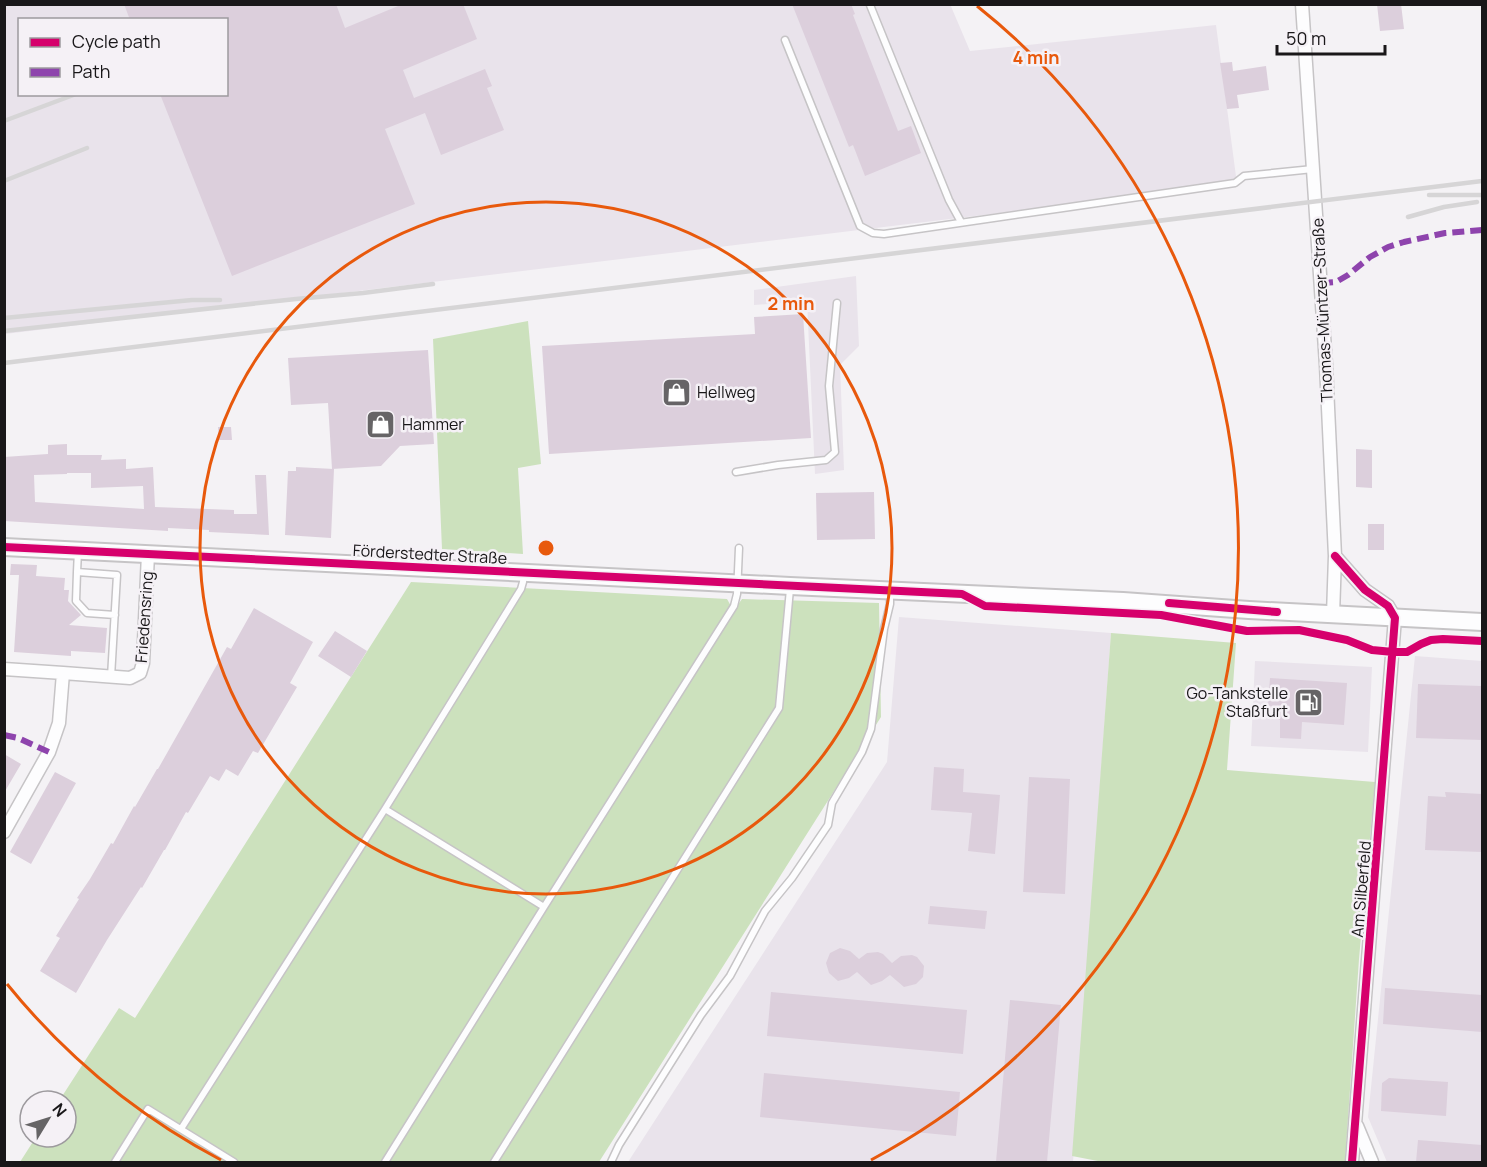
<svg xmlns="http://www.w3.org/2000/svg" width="1487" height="1167" viewBox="0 0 1487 1167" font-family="Manrope,sans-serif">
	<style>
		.built { fill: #e9e3eb; fill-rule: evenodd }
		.green { fill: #cce1bd }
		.building { fill: #dccfdc; fill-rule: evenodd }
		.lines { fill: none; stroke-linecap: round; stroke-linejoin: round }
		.service-casing { stroke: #c6c4c6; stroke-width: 9 }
		.minor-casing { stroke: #c6c4c6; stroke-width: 15 }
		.secondary-casing { stroke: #c6c4c6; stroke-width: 20 }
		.service { stroke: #fdfdfe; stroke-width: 6 }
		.minor { stroke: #fdfdfe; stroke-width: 12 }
		.secondary { stroke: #fdfdfe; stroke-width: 16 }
		.rail { stroke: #d6d5d6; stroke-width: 4.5 }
		.quiet { stroke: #8e44ad; stroke-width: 6; stroke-dasharray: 12 6; stroke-linecap: butt }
		.cycleway-casing { stroke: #f5f1f6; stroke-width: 11 }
		.cycleway { stroke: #d6006c; stroke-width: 8 }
		.ring { fill: none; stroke: #e8590c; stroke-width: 3 }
		.labels { text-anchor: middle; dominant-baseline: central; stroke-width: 5; stroke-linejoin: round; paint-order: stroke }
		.street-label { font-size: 16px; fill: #191719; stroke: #f5f1f6 }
		.poi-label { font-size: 16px; fill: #191719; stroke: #f5f1f6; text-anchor: start }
		.centre { fill: #e8590c; stroke: #f5f1f6; stroke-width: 3 }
		.ring-label { font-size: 18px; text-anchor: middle; font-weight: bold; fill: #e8590c; stroke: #f5f1f6; stroke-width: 5; stroke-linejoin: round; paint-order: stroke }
	</style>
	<rect width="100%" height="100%" fill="#f4f2f5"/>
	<!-- built -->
	<path class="built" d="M950,4l20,47 246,-26 21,159 -1232,150 -1,-329zM20,20h206v74h-206z
		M856,276l3,70 -19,19 4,105 -29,4 -8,-173 -53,4v-15z
		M899,617l212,16 -38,529h-445l259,-400z
		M1415,656l67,5v501h-95l-19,-45z
		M1255,661l117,6 -4,85 -117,-6z"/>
	<!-- green -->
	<path class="green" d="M528,321l13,143 -23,4 5,86 -81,-5 -9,-210z
		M411,582l316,17 4,7h6l5,-7 137,4 2,114 -282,445h-579l16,-25h30v-36h-7l60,-93 16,10z
		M1111,633l125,10 -9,127 148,12 -16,177 -14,203h-242l-31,-6z"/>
	<!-- building -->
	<path class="building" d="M124,4h212l9,24 58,-24h60l14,35 -74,31 11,28 71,-29 7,17 -5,2 17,42 -63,25 -16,-42 -40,16 30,75 -183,72 -72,-182h66v-74h-96z
		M792,4h59l4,10 -2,1 45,116 13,-5 10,27 -56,23 -12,-31 -4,2z
		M1377,4h24l3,25 -24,2z
		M1232,62l1,9 33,-5 3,24 -32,5 2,13 -12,1 -7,-46z
		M803,314l8,124 -262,16 -7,-108 213,-12 -1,-17z
		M428,350l6,94 -34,2 -19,20 -49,3 -4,-66 -37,2 -3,-47z
		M218,427h13l1,13h-13z
		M67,444v11h35l-1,5 25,-1v10l27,-2 2,40 79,3v4h23l-2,-39h11l3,60 -60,-3v-2l-41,-2v3l-164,-10v-64l44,-3v-9zM67,473h24v15l52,-2 1,23 -109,-7 -1,-27 33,-1z
		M1356,449l16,1v38l-16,-1z
		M296,467l38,2 -3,69 -46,-3 3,-64h8z
		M874,492l1,47 -58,1 -1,-47z
		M1368,524h16v26h-16z
		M11,564l26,1 -1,11 29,2 -1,12h5l-1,11 13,14 -12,10 38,3 -2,25 -34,-2v5l-57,-4 5,-77h-9z
		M254,608l59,34 -23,41 7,4 -39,66 -5,-2 -15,25 -12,-7 -7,12 -9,-5 -22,37 -2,-1 -21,38h-1l-22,38 -1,-1 -34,53 -31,53 -36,-22 20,-33 -4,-2 23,-37 -2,-1 13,-19 21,-36 2,1 21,-38 1,1 22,-38h1l69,-122 4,2z
		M335,631l32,20 -16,26 -33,-21z
		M1270,678l77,5 -3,42 -42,-3 -1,17 -21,-1v-18l-13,-1z
		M1418,684l64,2v54l-66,-2z
		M4,754l17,10 -17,29z
		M934,767l30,2 -1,23 37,3 -5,59 -27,-3 4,-38 -41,-3z
		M55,772l21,11 -45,81 -21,-12z
		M1029,777l41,2 -5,115 -42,-2z
		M1445,792l37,2v58l-57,-2 3,-54 18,1z
		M930,906l57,5 -2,18 -57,-5z
		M840,948l10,3 9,8 8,-6 11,-1 5,2 9,9 9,-7 11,-1 5,2 7,9 -1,11 -7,7 -12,3 -14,-12 -8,6 -11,4 -14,-13 -8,6 -11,3 -9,-8 -3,-10 4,-10z
		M1385,988l97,7v37l-99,-8z
		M771,992l196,18 -4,44 -196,-18z
		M1010,1000l51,5 -14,157h-51z
		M764,1073l196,19 -4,44 -196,-19z
		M1389,1078l59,4 -2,34 -65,-5 1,-28z
		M1418,1140l64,5v17h-66z"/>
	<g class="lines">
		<defs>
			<path id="service" d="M870,5l79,195 12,22
				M785,40l75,186 13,7 11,1c117,-18 234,-33 351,-51l9,-7 69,-7
				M736,472l42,-7 48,-5 9,-8 -6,-66 8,-83
				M78,551l-1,21 40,3 -6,102
				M77,572l-1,29 11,12 28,2
				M385,809l159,98
				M181,1129l204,-320 136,-220 2,-7 1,-9
				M115,1162l33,-53 86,53
				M385,1162l159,-255 190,-301 3,-12 2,-46
				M494,1162l285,-454 11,-119
				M611,1162l8,-17 82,-130 29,-39 35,-65 27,-33 36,-53 4,-22 30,-51 9,-23 13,-100 6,-25v-13"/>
			<path id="minor" d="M1302,4l24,361 9,191 -2,59
				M1335,556l30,34 23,16 7,12 -43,544
				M4,669l59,4
				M4,832l45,-80 10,-29 4,-50 67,5 10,-5 3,-10 5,-109
				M1357,1126l15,36"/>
			<path id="secondary" d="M4,547l786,39 333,15 126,9 233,12"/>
		</defs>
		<!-- service casing -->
		<use href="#service" class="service-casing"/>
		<!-- minor casing -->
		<use href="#minor" class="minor-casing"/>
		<!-- secondary casing -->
		<use href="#secondary" class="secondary-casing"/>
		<!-- service -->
		<use href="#service" class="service"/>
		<!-- minor -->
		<use href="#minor" class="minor"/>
		<!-- secondary -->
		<use href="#secondary" class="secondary"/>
		<!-- rail -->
		<path class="rail" d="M4,121l72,-27
			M4,181l83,-33
			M1429,195h53
			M1408,217l36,-10 33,-5
			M4,318l188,-18h28
			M4,331l292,-32 67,-6 70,-9
			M4,363l1478,-182"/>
		<!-- quiet -->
		<path class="quiet" d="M1321,283l15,-1 12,-7 22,-18 18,-10 16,-5 41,-9 37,-3
			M4,735l14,3 31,14"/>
		<defs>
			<path id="cycleway" d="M4,547l958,47 23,12 176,9 86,16 52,-1 48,10 25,10 21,2h14l14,-8 10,-4 12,-1 39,2
				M1335,556l30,34 23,16 7,12 -43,544
				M1169,603l108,9"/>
		</defs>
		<!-- cycleway casing -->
		<use href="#cycleway" class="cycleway-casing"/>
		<!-- cycleway -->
		<use href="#cycleway" class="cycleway"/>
	</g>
	<!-- distance rings -->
	<g class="ring">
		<circle cx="546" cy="548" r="346"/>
		<path d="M221 1160A693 693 0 0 1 7 984M977 6A693 693 0 0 1 871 1160"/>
	</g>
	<!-- icons -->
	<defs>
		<symbol id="shop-square" viewBox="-11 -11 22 22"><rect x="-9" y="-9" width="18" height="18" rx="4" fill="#666466" stroke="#f5f1f6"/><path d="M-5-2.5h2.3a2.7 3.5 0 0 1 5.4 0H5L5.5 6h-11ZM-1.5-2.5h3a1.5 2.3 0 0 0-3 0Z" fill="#fff"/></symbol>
		<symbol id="fuel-square" viewBox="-11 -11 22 22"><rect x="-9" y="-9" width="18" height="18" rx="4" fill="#666466" stroke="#f5f1f6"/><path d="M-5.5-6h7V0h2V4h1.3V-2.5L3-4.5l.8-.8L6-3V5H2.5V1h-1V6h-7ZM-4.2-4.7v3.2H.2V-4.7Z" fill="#fff"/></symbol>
	</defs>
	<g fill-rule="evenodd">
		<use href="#shop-square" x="660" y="376" width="33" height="33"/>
		<use href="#shop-square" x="364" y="408" width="33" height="33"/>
		<use href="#fuel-square" x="1292" y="686" width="33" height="33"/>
	</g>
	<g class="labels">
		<!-- street labels -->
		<g class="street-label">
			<text transform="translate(1322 310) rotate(-93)">Thomas-Müntzer-Straße</text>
			<text transform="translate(430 554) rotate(3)">Förderstedter Straße</text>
			<text transform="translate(144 617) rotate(-86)">Friedensring</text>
			<text transform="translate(1361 889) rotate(-85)">Am Silberfeld</text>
		</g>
		<!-- poi labels -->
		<g class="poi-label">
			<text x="697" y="392">Hellweg</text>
			<text x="402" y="424">Hammer</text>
			<text x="1288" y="693" text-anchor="end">Go-Tankstelle<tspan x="1288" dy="18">Staßfurt</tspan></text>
		</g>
	</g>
	<circle cx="546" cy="548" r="9" class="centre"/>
	<g class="ring-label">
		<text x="1036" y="64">4 min</text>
		<text x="791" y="310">2 min</text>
	</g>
	<!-- border -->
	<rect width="1487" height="1167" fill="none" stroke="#191719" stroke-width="12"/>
	<!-- legend -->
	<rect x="18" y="18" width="210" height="78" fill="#f5f1f6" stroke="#9d9a9e" stroke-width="1.5"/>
	<rect x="30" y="38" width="30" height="9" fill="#d6006c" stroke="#9d9a9e" stroke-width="1.5"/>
	<text x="72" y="48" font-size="18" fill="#191719">Cycle path</text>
	<rect x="30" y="68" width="30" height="9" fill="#8e44ad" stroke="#9d9a9e" stroke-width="1.5"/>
	<text x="72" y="78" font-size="18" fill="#191719">Path</text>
	<!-- north arrow -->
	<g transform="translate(48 1119) rotate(52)"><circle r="28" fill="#f5f1f6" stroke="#9d9a9e" stroke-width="1.5"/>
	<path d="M0-4.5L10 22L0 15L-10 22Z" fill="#666466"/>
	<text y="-9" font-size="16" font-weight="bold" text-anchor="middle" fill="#191719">N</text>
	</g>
	<!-- scale -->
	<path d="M1277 45v9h108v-9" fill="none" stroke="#191719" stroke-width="3"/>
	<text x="1286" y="45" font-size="18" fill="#191719" stroke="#f5f1f6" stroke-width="4.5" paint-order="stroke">50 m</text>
</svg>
